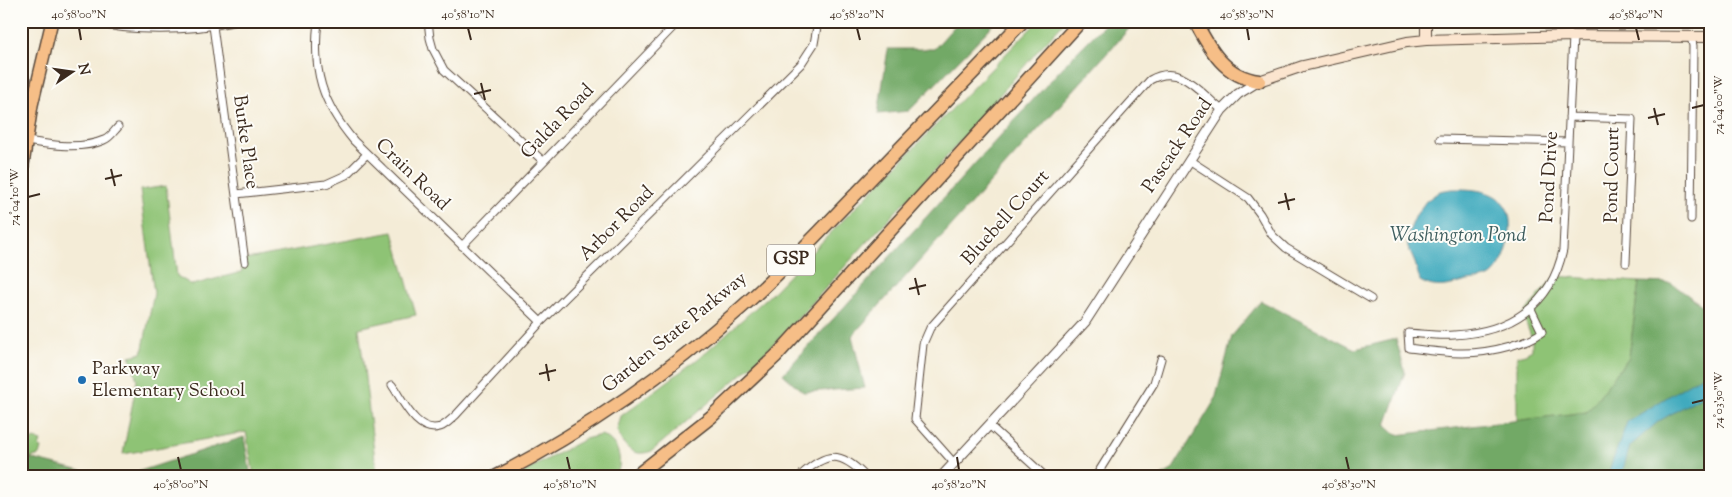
<svg xmlns="http://www.w3.org/2000/svg" width="1732" height="497" viewBox="0 0 1732 497" font-family="'Sorts Mill Goudy',serif">
	<style>
		.green { fill: #8ec375; stroke: #64764a }
		.forest { fill: #72a966; stroke: #566a42 }
		.water { fill: #3faabe; stroke: #3d6a6e }
		.lines { fill: none; stroke-linecap: round; stroke-linejoin: round }
		.minor-casing { stroke: #57473a; stroke-width: 9 }
		.tertiary-casing { stroke: #57473a; stroke-width: 11 }
		.secondary-casing { stroke: #57473a; stroke-width: 12 }
		.primary-casing { stroke: #57473a; stroke-width: 14 }
		.motorway-casing { stroke: #57473a; stroke-width: 15 }
		.minor { stroke: #fff; stroke-width: 7 }
		.tertiary { stroke: #fff; stroke-width: 9 }
		.secondary { stroke: #fbe5cf; stroke-width: 10 }
		.primary { stroke: #f6be87; stroke-width: 11 }
		.motorway { stroke: #f6be87; stroke-width: 12 }
		.ticks { fill: none; stroke: #3b2a1e; stroke-width: 2 }
		.poi-dot { fill: #1f6fb2; stroke: #fdfcf7; stroke-width: 2 }
		.labels { text-anchor: middle; dominant-baseline: central; stroke-width: 4; stroke-linejoin: round; paint-order: stroke }
		.shield { fill: #fdfcf7; stroke: #75695f; stroke-width: 1 }
		.shield-label { font-size: 18px; font-weight: bold; fill: #3b2a1e }
		.street-label { font-size: 19px; fill: #3b2a1e; stroke: #fdfcf7 }
		.poi-label { font-size: 19px; fill: #3b2a1e; stroke: #fdfcf7; text-anchor: start }
		.water-label { font-size: 20px; font-style: italic; fill: #3d5d5e; stroke: #fdfcf7 }
		.neatline { fill: none; stroke: #3b2a1e; stroke-width: 2 }
		.ticks-label { font-size: 12px; text-anchor: middle; fill: #3b2a1e }
	</style>
	<rect width="100%" height="100%" fill="#fdfcf7"/>
	<filter id="ink" filterUnits="userSpaceOnUse"><feTurbulence type="fractalNoise" baseFrequency=".02" numOctaves="2"/><feDisplacementMap in="SourceGraphic" scale="10" xChannelSelector="R" yChannelSelector="G"/><feConvolveMatrix kernelMatrix="1 2 1 2 8 2 1 2 1" color-interpolation-filters="sRGB"/></filter>
	<filter id="wash" filterUnits="userSpaceOnUse"><feTurbulence type="fractalNoise" baseFrequency=".0096" numOctaves="4" result="noise"/><feDisplacementMap in="SourceGraphic" scale="20" xChannelSelector="R" yChannelSelector="G"/><feGaussianBlur stdDeviation="1.12" result="paint"/><feColorMatrix in="noise" values="0 0 0 0 0 0 0 0 0 0 0 0 0 0 0 0 0 1.4 0 .05"/><feComposite in="paint" operator="in"/></filter>
	<g filter="url(#wash)">
		<rect width="100%" height="100%" fill="#f4ecd7"/>
		<!-- green -->
		<path class="green" d="M1038,21h27l-24,26 -105,122 -72,76 -58,65 -51,53 -103,88c-20,7 -28,-4 -35,-21l4,-14 78,-58 70,-62z
			M166,186l11,90 15,9 50,-13 -1,-12 152,-28 23,83 -57,13 18,148h-123l-8,-44 -123,22 14,-74 -7,-24 12,-3 12,-60 -14,-103z
			M1555,276l84,6 -10,75 -42,55 -70,9v-65l8,-2 7,-4v-11l-9,-24z
			M601,435c17,6 23,25 15,41h-100l69,-37z
			M34,439l7,2 -2,6 3,1 -2,7 -11,3 -4,-7v-5z"/>
		<!-- forest -->
		<path class="forest" d="M959,21h38l-88,90 -31,3 10,-65h46z
			M1108,21h28l-284,315 13,52 -62,4 -20,-18 289,-317z
			M1639,282l32,1 32,23 8,-2v172h-550l11,-6 43,-70 17,-64 29,-35 94,48 41,-10 9,33 -19,53 11,10 190,-23 42,-55z
			M244,437l7,39h-126z
			M21,456l80,20h-80z"/>
		<!-- water -->
		<path class="water" d="M1451,189c37,-1 66,6 58,51 -2,12 -7,25 -16,34 -7,7 -20,5 -29,8 -17,4 -28,8 -44,-1l-5,-18 -7,-16 -1,-11 9,-21 10,-14 14,-10z
			M1711,370v21l-52,30 -29,25 -9,30h-14l20,-54z"/>
	</g>
	<g filter="url(#ink)">
		<g class="lines">
			<defs>
				<path id="minor" d="M83,21c51,11 103,11 155,0
					M318,21c-6,50 4,82 36,120l187,181
					M428,21l2,17 3,11 11,21 99,91
					M662,21l8,9
					M213,26l32,236
					M1569,117l63,2 -6,144
					M1440,139l128,3
					M27,141c23,4 54,9 77,-1 6,-2 10,-9 14,-13
					M1189,160l59,38 12,16 12,21 14,13 85,51
					M236,194l90,-10 20,-9 21,-21
					M1691,219l2,-173 -2,-10
					M462,246l217,-225
					M1531,309l11,23c-10,8 -20,10 -32,14 -38,11 -63,7 -101,2l-1,-15c16,1 31,3 46,2 56,-3 97,-29 109,-85l10,-214
					M392,385c11,16 25,49 48,42 6,-2 11,-8 16,-12l85,-93 260,-258 13,-20 4,-23
					M989,425l56,51
					M954,463l-39,-44 8,-75 7,-16 220,-248c31,-18 50,13 72,30
					M800,476c26,-24 40,-26 65,0
					M1096,476l58,-93 7,-24"/>
				<path id="tertiary" d="M942,476l143,-154 137,-212 16,-16 21,-13"/>
				<path id="secondary" d="M1426,40v-19
					M1259,81l44,-15 104,-24 19,-2 147,-4 138,1"/>
				<path id="primary" d="M21,178l11,-73 20,-84"/>
				<path id="motorway" d="M1195,21c15,29 30,56 64,60
					M497,476c89,-46 171,-103 245,-169 40,-35 76,-74 113,-112 56,-58 112,-116 168,-174
					M636,476l75,-59 65,-61 305,-335"/>
			</defs>
			<!-- minor casing -->
			<use href="#minor" class="minor-casing"/>
			<!-- tertiary casing -->
			<use href="#tertiary" class="tertiary-casing"/>
			<!-- secondary casing -->
			<use href="#secondary" class="secondary-casing"/>
			<!-- primary casing -->
			<use href="#primary" class="primary-casing"/>
			<!-- motorway casing -->
			<use href="#motorway" class="motorway-casing"/>
			<!-- minor -->
			<use href="#minor" class="minor"/>
			<!-- tertiary -->
			<use href="#tertiary" class="tertiary"/>
			<!-- secondary -->
			<use href="#secondary" class="secondary"/>
			<!-- primary -->
			<use href="#primary" class="primary"/>
			<!-- motorway -->
			<use href="#motorway" class="motorway"/>
		</g>
	</g>
	<!-- ticks -->
	<path class="ticks" d="M79,28l2,12M468,28l3,12M857,28l3,12M1247,28l2,12M1636,28l3,12M481,83l4,17M474,94l17,-4M1654,108l4,17M1692,108l12,-3M1648,118l17,-4M111,169l4,17M105,179l17,-4M1285,193l4,17M28,197l12,-3M1278,203l17,-4M915,278l4,17M909,289l17,-4M546,364l3,17M539,374l17,-4M1692,403l12,-3M178,457l3,13M567,457l3,13M957,457l2,13M1346,457l3,13"/>
	<!-- markers -->
	<circle class="poi-dot" cx="82" cy="380" r="5"/>
	<g class="labels">
		<!-- shield labels -->
		<rect class="shield" x="767" y="244.5" width="48" height="31" rx="4"/>
		<g class="shield-label">
			<text x="791" y="260">GSP</text>
		</g>
		<!-- street labels -->
		<g class="street-label">
			<text transform="translate(558 122) rotate(-46)">Galda Road</text>
			<text transform="translate(245 142) rotate(82)">Burke Place</text>
			<text transform="translate(1178 146) rotate(-56)">Pascack Road</text>
			<text transform="translate(412 175) rotate(44)">Crain Road</text>
			<text transform="translate(1613 175) rotate(-89)">Pond Court</text>
			<text transform="translate(1550 177) rotate(-87)">Pond Drive</text>
			<text transform="translate(1006 218) rotate(-48)">Bluebell Court</text>
			<text transform="translate(617 224) rotate(-45)">Arbor Road</text>
			<text transform="translate(675 333) rotate(-39)">Garden State Parkway</text>
		</g>
		<!-- poi labels -->
		<g class="poi-label">
			<text x="92" y="369">Parkway<tspan x="92" dy="22">Elementary School</tspan></text>
		</g>
		<!-- water labels -->
		<g class="water-label">
			<text x="1458" y="236">Washington Pond</text>
		</g>
	</g>
	<!-- margin -->
	<rect width="1732" height="497" fill="none" stroke="#fdfcf7" stroke-width="55"/>
	<!-- north arrow -->
	<g transform="translate(72 72) rotate(77)" stroke="#fdfcf7" stroke-width="4" paint-order="stroke">
	<path d="M0-4L9 19L0 12L-9 19Z" fill="#3b2a1e"/>
	<text y="-8" font-size="14" font-weight="bold" text-anchor="middle" fill="#3b2a1e">N</text>
	</g>
	<rect x="28" y="28" width="1676" height="442" class="neatline"/>
	<g class="ticks-label">
		<text x="79" y="18">40°58'00"N</text>
		<text x="468" y="18">40°58'10"N</text>
		<text x="857" y="18">40°58'20"N</text>
		<text x="1247" y="18">40°58'30"N</text>
		<text x="1636" y="18">40°58'40"N</text>
		<text transform="translate(1718 105) rotate(-90)" y="4">74°04'00"W</text>
		<text transform="translate(14 197) rotate(-90)" y="4">74°04'10"W</text>
		<text transform="translate(1718 400) rotate(-90)" y="4">74°03'50"W</text>
		<text x="181" y="488">40°58'00"N</text>
		<text x="570" y="488">40°58'10"N</text>
		<text x="959" y="488">40°58'20"N</text>
		<text x="1349" y="488">40°58'30"N</text>
	</g>
</svg>
